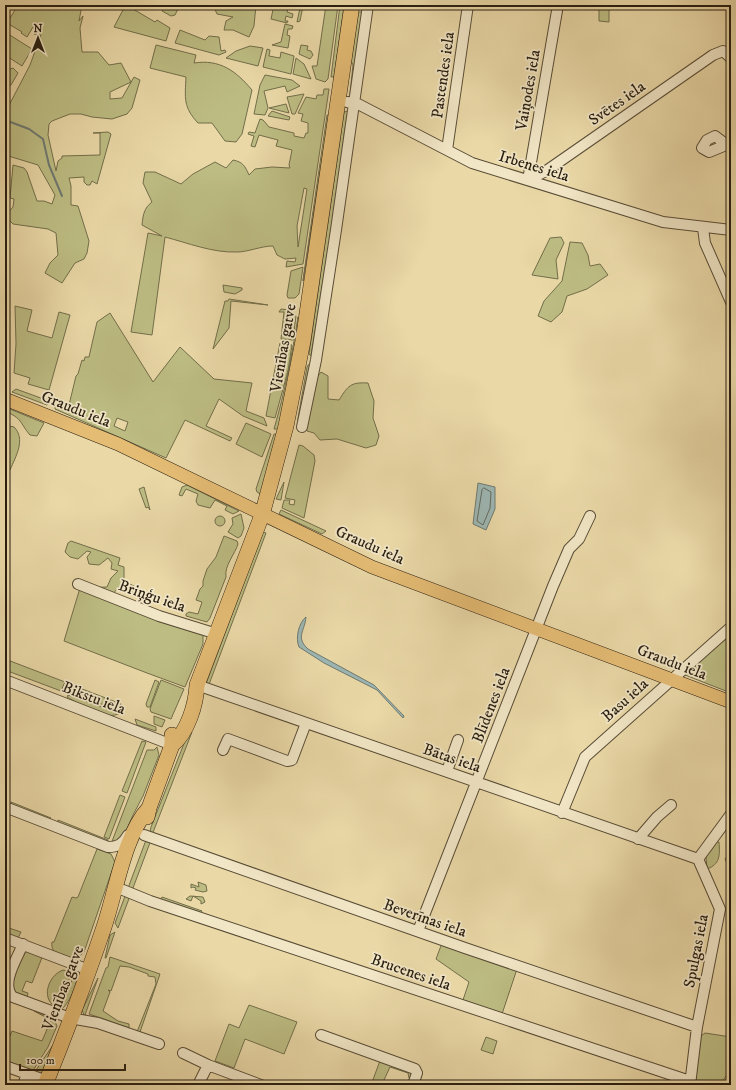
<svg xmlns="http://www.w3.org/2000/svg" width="736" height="1090" viewBox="0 0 736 1090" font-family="'IM FELL DW Pica',serif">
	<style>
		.green { fill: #bdbd83; stroke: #726e4a; fill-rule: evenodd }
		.water { fill: #9db7b3; stroke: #6e7a72 }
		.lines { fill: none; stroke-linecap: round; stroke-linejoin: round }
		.shore { stroke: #626a62; stroke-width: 1 }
		.stream { stroke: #6e7a72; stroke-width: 2 }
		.minor-casing { stroke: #584c36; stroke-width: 12 }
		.major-casing { stroke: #281e11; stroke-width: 14 }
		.highway-casing { stroke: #281e11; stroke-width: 16 }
		.minor { stroke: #f1e6c6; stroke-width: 10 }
		.major { stroke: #e5bc74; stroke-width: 13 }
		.highway { stroke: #e5bc74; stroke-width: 15 }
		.labels { text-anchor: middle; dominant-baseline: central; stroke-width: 3.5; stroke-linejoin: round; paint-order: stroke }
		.street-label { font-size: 16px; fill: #281e11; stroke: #f1e6c6 }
	</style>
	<rect width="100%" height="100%" fill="#ead8a7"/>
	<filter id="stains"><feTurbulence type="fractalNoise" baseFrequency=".005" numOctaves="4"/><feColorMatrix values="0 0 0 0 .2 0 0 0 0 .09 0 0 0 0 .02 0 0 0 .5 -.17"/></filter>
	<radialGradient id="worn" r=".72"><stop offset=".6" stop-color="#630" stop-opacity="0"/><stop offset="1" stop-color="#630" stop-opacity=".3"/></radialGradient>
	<!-- green -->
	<path class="green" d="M18,5h48l3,3 2,-3h11l-3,16 4,-5 -3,12 2,24h16l11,13 12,-2 10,19 -21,10v7l12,-1 12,-21 6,3 -8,28 -5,6 -15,5 -20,-2 -11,-3h-11l-18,7 -3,3 -1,11 8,36 2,-10 4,-3v-2l38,-1v-22h-7l15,-1 3,2 -14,50 -5,-3 -2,4h-3l-3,-3v-5l-15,1 2,8v19l7,1 11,35 -2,12 -3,6 -9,4 -13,20 -17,-10 5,-10 8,-8 -2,-22 -8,-4 -35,-5 -8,-8 8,-9 1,-8 -4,-1 3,-33 11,3 3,4 10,29h7l8,3 3,-9 -17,-30 -33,-10v-42l25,-48 11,-30 -7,-1 2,-4 -3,-3 -6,10 -6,-4 1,-1 -15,-9z
		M127,5h8l-2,4 22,13 2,-2 13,8 -4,13 -52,-14 10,-19z
		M164,5h16l-5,10 -4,1 -9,-5 3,-5z
		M213,5h43l-2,21 -5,11 -16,-7h-9l2,-9 7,-4 -16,-3z
		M274,5l29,1 -3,15 -3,1 3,-14 -11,-2 -2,6 6,2 -1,4 -6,-2 -1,5h3l-1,2 -16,-4z
		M326,5h12l-10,74 -3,3 -9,-3 -4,-13h5z
		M340,5h4v2l-10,70h-3z
		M599,8h10v14l-10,-1z
		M358,12h5l-11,83 -2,-1 3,-29 -2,-4z
		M285,24l8,2 -1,3h-4l-1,6 3,1 -2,12 -16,-3 9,-3z
		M180,30l25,10 4,-4 10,1 2,14 4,-1 1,2 -7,3 -44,-12z
		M5,32l27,17 -10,17 -17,-11z
		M156,45l40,10 -2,8c26,-4 42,8 58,27l-10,44 -6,8 -11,-1 -13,-18h-14c-15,-16 -13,-25 -12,-46l-36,-9z
		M301,45l7,1 -1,4 4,1 2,4 -3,4 -11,-5z
		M250,46l13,2 -5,18 -32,-8 10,-7z
		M267,49l3,1 -1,6 11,2 1,-6 13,4 -3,18 -28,-7z
		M296,58l8,6 7,15 -18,-5z
		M13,68l5,5 -7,12 -4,1 -2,-1v-9l5,-7z
		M265,75l27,5 8,6 -13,6 -2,-6 -21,5 4,17 -3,7 -11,-1 6,-29z
		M324,89h5l-26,175 -17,3 1,-6 8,1 1,-4 -11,1 -8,-4 -4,-9c-12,0 -25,6 -36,6 -24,1 -49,-9 -72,-15l-13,98 -21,-3 17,-99 14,3 -20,-11c1,-10 2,-17 10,-23l-9,-19 2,-11h10l26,12 12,-10 22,-12 11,6 7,-8c10,2 12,6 16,15l6,-6 17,-2 18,1 -1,-3 3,-15 -16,-4 2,-6 -19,-5 -4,12 -4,-1 3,-10 -6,-2 1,-2 6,1 5,-14 3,1 6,7 25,6v3l10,2 2,-5h2v-10l-7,-2 2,-7 -5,-1 8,-16 10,2 1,-4h6zM304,188l3,1 -9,58 -1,-21z
		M304,94l-9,20h-3l-5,-17z
		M286,104l3,9 -20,-5z
		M272,111l18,6 -1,3 -21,-4z
		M348,111l-4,24v16l-33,205 -2,-2 35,-242z
		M327,115h2l-26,166v-1z
		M561,237l3,6 -8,17 2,19 -26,-4 18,-37z
		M570,242l12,1 6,12 2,11 10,-2 8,11 -21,14 -20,7 -5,16 -11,10 -13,-6 6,-15 18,-20z
		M303,267l-4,27 -4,4h-7l-1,-3 4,-24z
		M223,285l19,3v2l-7,4 -11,-2z
		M229,299l39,6 -37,-4 -2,27 -16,21 12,-48h3z
		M15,306l17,4 -5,21 25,7 7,-26 11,3 -21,75 -21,-6 2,-6 -16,-5 2,-29z
		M281,309l8,1 7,6 -3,24 -12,-1 3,-27h-5z
		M110,313l43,69 27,-35 34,32 38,4 -6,28 18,7 3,8 -24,-10 -24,-17 -13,27 26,12 -2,3 -45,-21 -19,38 -111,-49v-4h2l13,5 2,-4 -3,-1 7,-29 2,-2 4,-14 2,1 1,-4h4l8,-35zM117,418l11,4 -3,9 -11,-5z
		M298,317l1,7 -8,53 -12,52h-5c11,-38 18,-74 24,-112z
		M280,343l12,2 -4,26 -13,47 -9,-2z
		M311,364l-6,45 -6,23 -1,-14 9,-51 1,-2z
		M321,372l7,4v23l11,1c9,-14 11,-18 29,-17l6,18 -1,17 6,18 -3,9 -10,3 -29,-9 -17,1 -6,-7 -7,-2 -2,-4 10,-47z
		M16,389l33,12 -1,3 -1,1 -35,-13z
		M5,407l39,16 -7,13 -7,-1c-11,-13 -7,-16 -25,-24z
		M246,423l25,11 -9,23 -26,-13z
		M5,425l9,2c12,12 2,29 -4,43l-5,-3v-24l3,-8 -3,-1z
		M274,434h3l-15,61 -5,-3 -1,-3z
		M299,445l4,1 11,9 1,6 -11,57 -22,-10 2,-8h6l-1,4 5,1 1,-5 -10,-2z
		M284,482l-3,18 -5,-1z
		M187,485l52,26 -6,3 -8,-4 2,-4 -12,-6 -5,8 -12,-3 -2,-4 2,-7 -12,-5 -4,7 -3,-1 3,-8z
		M144,487l6,23 -2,-3 -2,1 -7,-19z
		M281,510l45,21 -4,3 -43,-20z
		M241,514l3,14 -3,8 -3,2 -10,-6 5,-8 -1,-6z
		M215 521a5 5 0 1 1 10 0a5 5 0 1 1-10 0Z
		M263,532l3,1 -58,154 -2,-3z
		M224,536l13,5 1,3c-3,10 -14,22 -12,33l-16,41 -3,4 -21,-6v-2l3,-2 9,2 4,-12 -6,-2 4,-11 3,-3v-5l4,-12 9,-12z
		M71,541l49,17 -2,7 6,2v14l20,10 4,9h-5l-24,-13 -10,11 41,17 7,6 46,14v9l-18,43 -38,-14 -83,-32 16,-53 27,-1 4,-9 7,-7 -7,-2 1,-6 -4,-5 -9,7 -10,-1 -2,-7 4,-5 -4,-1 -9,8 -8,-2 -5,-5 3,-9z
		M731,634v59l-46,-18 3,-7z
		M5,659l60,23 -4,9 -56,-21z
		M155,680l4,2 -9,25h-3l-1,-3z
		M161,680l23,9 -13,30 -20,-7 -1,-3z
		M72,685l49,19 -1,6 -50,-16 -1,-2z
		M68,695l52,18c-14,9 -40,-9 -53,-16z
		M154,716l11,4 -3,7 -8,-3z
		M135,719l21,8v4l-19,-6z
		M189,731l3,1 -40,103 -2,-3 1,-5z
		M142,741l4,1 -19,51 -5,-2z
		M157,747l2,8 -16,41 -10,19 -10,23 -12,6 36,-94h7z
		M120,795l5,2 -16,42 -5,-2z
		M11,802l40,16 -3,1 -35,-13z
		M58,820l50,20v2l-50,-19z
		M146,840h5l-33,88 -3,-5z
		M715,842h4c1,14 1,22 -12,27l-1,-13z
		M97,849l14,5 4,8 -31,90 -7,7c-12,2 -27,-4 -25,-17h2l18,-45 4,1 2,-1z
		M731,851v36l-1,2 1,-18 -6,-12z
		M198,882l8,3 1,6 -4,1 -8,-2 1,-2 -3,-1 -2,1v-4l8,3z
		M190,896l13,1 2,5 -4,2v-3l-8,-5 -2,5 -5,-2z
		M162,897l40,14 -2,3 -40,-14z
		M5,910l5,3 -2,9 1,6 12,4 -3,6 -13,-3z
		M115,932l-9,26h-1l5,-23z
		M442,943l75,26 -15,45 -39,-14 6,-18 -33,-23z
		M28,949l15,6 -11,28 -6,-2 -4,10 6,2 -1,4 -13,-5 -3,-8 13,-33z
		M110,957l50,17 -21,61 -2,-3 19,-48 -1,-7 -7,-1v-2l-19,-7 -9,-1 -9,25 -3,-1 2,2 -7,19 15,10 11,3v4l-40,-14 17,-46 2,-1z
		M63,970l9,2 -14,36c-18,-7 -11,-32 5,-38z
		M75,972l2,1c2,7 -9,34 -16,36z
		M98,978l-13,37h-1l-2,-5z
		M249,1005l48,17 -13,32 -39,-15 -11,29 -19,-7 14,-37 10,4z
		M34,1011l19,7 4,8 -9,21 -16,25 -27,-11v-13l7,-17 30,10 9,-21z
		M705,1033l26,4v32l-9,13 4,3h-32l7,-49z
		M486,1037l11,4 -4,13 -12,-4z
		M53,1045l-11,27 -2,2 -6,-1z
		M381,1058l31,12 1,10 -4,-2 -1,-5 -18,-6 -6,13 3,5h-16z"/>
	<!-- water -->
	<path class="water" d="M478,483l17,4v22l-9,21 -13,-6z
		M306,617c-1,14 -11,20 2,32l66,36 30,31 -1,2 -26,-28 -53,-27 -25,-16c-4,-9 0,-25 7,-30z"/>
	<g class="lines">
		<!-- shore -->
		<path class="shore" d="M484,488l7,4 -1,16 -7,17 -6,-4 5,-31z"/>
		<!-- stream -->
		<path class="stream" d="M5,120l24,9 14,10 6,26 13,31"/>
		<defs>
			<path id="minor" d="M347,102l11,2 114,59 191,59 68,8
				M727,145l-12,-9 -8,4 -5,8 7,4 22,-9
				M447,150l21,-145
				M528,180l18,-9 167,-116 10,-4 8,7
				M528,180l30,-175
				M703,228l2,15 26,59
				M302,427l14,-67 20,-130 32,-225
				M78,584l81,32 58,18
				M5,680l167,65
				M197,685l501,174
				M223,750l5,-11 59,22 5,-1 14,-37
				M447,771l11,-31
				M5,807l103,40c10,0 15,-3 20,-12
				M562,813l23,-56 146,-130
				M144,835l321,113 232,79
				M638,839l19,-22 14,-12
				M123,890l27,11 540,180
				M418,931l135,-345 16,-37 10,-10 11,-23
				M5,938l84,32
				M23,944c-6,15 -23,40 -10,53l57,21 28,5 61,21
				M321,1035l94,34 2,4 -4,12
				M183,1053l25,12 53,20
				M5,1066l42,15
				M23,1085l4,-11
				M198,1085l10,-20
				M690,1085l7,-58 23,-118 -22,-50 33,-45"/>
			<path id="major" d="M5,399l113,45 254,123 359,135"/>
			<path id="highway" d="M172,745c16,-13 24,-41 25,-60l65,-170 24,-89 17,-85 49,-336
				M147,817l2,-9 23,-63v-10
				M45,1085c21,-52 41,-105 59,-158 12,-35 20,-92 45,-119"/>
		</defs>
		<!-- minor casing -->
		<use href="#minor" class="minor-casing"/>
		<!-- major casing -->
		<use href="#major" class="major-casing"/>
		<!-- highway casing -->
		<use href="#highway" class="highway-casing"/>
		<!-- minor -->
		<use href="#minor" class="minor"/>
		<!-- major -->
		<use href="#major" class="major"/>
		<!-- highway -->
		<use href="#highway" class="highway"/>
	</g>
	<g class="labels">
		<!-- street labels -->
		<g class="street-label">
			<text transform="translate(443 75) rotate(-82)">Pastendes iela</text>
			<text transform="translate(528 90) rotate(-80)">Vaiņodes iela</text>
			<text transform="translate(617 103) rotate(-35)">Svētes iela</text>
			<text transform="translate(534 166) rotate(17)">Irbenes iela</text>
			<text transform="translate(283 348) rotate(-80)">Vienības gatve</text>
			<text transform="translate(76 409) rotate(22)">Graudu iela</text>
			<text transform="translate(370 545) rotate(24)">Graudu iela</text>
			<text transform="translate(152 596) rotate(19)">Briņģu iela</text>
			<text transform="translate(672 662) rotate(21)">Graudu iela</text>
			<text transform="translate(94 698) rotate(21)">Bikstu iela</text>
			<text transform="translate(625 700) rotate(-42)">Basu iela</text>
			<text transform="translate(491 705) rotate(-69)">Blīdenes iela</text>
			<text transform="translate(452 758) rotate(19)">Bātas iela</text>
			<text transform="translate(425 918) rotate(19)">Beverīnas iela</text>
			<text transform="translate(696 951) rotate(-79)">Spulgas iela</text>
			<text transform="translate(411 972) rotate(19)">Brucenes iela</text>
			<text transform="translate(63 988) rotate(-69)">Vienības gatve</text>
		</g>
	</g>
	<!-- margin -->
	<rect width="736" height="1090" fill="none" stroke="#ead8a7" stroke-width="20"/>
	<rect x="6" y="6" width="724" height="1078" fill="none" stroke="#281e11" stroke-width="2"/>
	<rect x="10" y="10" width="716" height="1070" fill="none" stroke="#281e11"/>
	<!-- north arrow -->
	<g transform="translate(38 38)" stroke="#f1e6c6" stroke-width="3" paint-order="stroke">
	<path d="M0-3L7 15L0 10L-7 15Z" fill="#281e11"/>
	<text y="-6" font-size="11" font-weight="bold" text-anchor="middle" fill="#281e11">N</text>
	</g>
	<!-- scale -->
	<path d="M20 1064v6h105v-6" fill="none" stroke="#281e11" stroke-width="2"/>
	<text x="26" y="1064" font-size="12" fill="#281e11" stroke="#f1e6c6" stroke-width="3" paint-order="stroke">100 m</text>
	<rect width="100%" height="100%" filter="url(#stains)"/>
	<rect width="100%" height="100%" fill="url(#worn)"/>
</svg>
